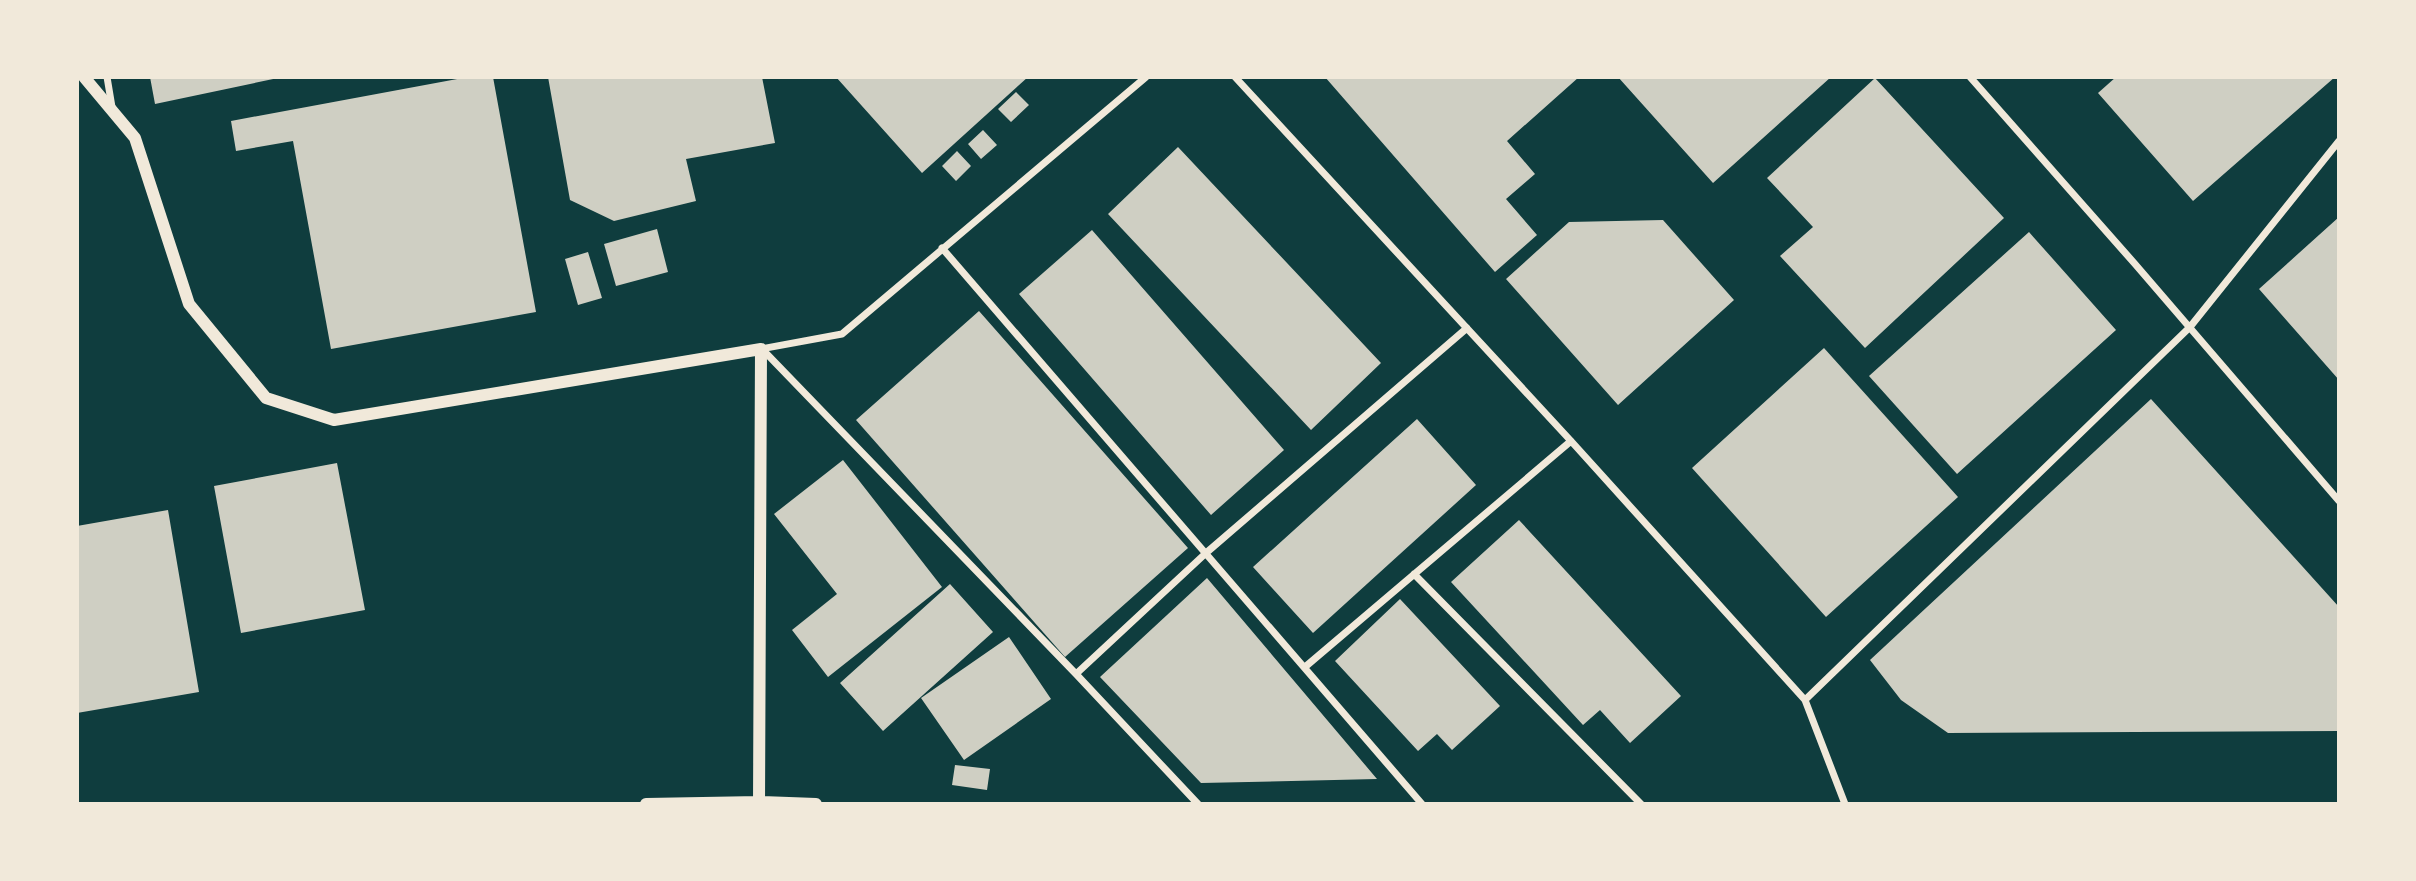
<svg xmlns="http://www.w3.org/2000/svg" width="2416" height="881" viewBox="0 0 2416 881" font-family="Overpass,sans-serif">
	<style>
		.building { fill: #cfcfc3 }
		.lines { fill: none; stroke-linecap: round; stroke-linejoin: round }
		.minor { stroke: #f1e9da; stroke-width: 7 }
		.tertiary { stroke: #f1e9da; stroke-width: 12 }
	</style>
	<rect width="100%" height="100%" fill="#0f3d3e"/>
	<!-- building -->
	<path class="building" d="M150,77h128v1l-123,26z
		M468,77h25l43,235 -205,37 -38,-208 -57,10 -5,-30z
		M548,77h214l13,66 -89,16 10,42 -82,20 -44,-21z
		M836,77h192l-106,96z
		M1325,77h254l-72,64 28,33 -29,25 31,36 -42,37z
		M1618,77h213l-118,106z
		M2116,77h219l-142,124 -95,-108z
		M1875,78l129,140 -139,130 -85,-92 33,-29 -46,-49z
		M1016,92l13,13 -18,17 -13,-13z
		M983,130l14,15 -16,14 -13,-15z
		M1178,147l203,216 -70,67 -203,-216z
		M957,151l14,15 -15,15 -14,-15z
		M2339,217v163l-80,-91z
		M1663,220l71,80 -116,105 -112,-126 63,-57z
		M657,229l11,43 -52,14 -12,-42z
		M1092,230l192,220 -73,65 -192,-221z
		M2029,232l87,98 -159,144 -88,-98z
		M588,252l14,46 -24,7 -13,-46z
		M979,311l209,237 -123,109 -209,-237z
		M1824,348l134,149 -132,120 -134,-149z
		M2151,399l188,208v124l-391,2 -47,-33 -31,-40z
		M1417,419l59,66 -163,148 -60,-66z
		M843,460l99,127 -114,90 -36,-47 45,-36 -63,-80z
		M337,463l28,147 -124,23 -27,-147z
		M168,510l31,182 -122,21v-187z
		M1519,520l162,176 -51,47 -30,-33 -17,15 -132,-143z
		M1207,578l170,201 -176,4 -101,-106z
		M950,584l43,48 -110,99 -43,-48z
		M1400,599l100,107 -48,44 -15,-16 -19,17 -83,-90z
		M1009,637l42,62 -87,61 -43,-62z
		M955,765l35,4 -3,21 -35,-5z"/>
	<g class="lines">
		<!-- minor -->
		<path class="minor" d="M107,77l5,30
			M1235,77l336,364 234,259 40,104
			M1970,77l165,187 204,237
			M942,248l480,556
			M761,349l81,-15 304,-257
			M762,349l314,325 122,130
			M1414,574l227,230
			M1305,667l266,-226
			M1076,674l130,-121 261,-225
			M1805,700l385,-373 149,-186"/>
		<!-- tertiary -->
		<path class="tertiary" d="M84,77l51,61 54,166 77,94 68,22 427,-71 -2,455
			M646,804l113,-2 57,2"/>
	</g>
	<!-- border -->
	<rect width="2416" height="881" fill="none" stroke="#f1e9da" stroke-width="158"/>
</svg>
